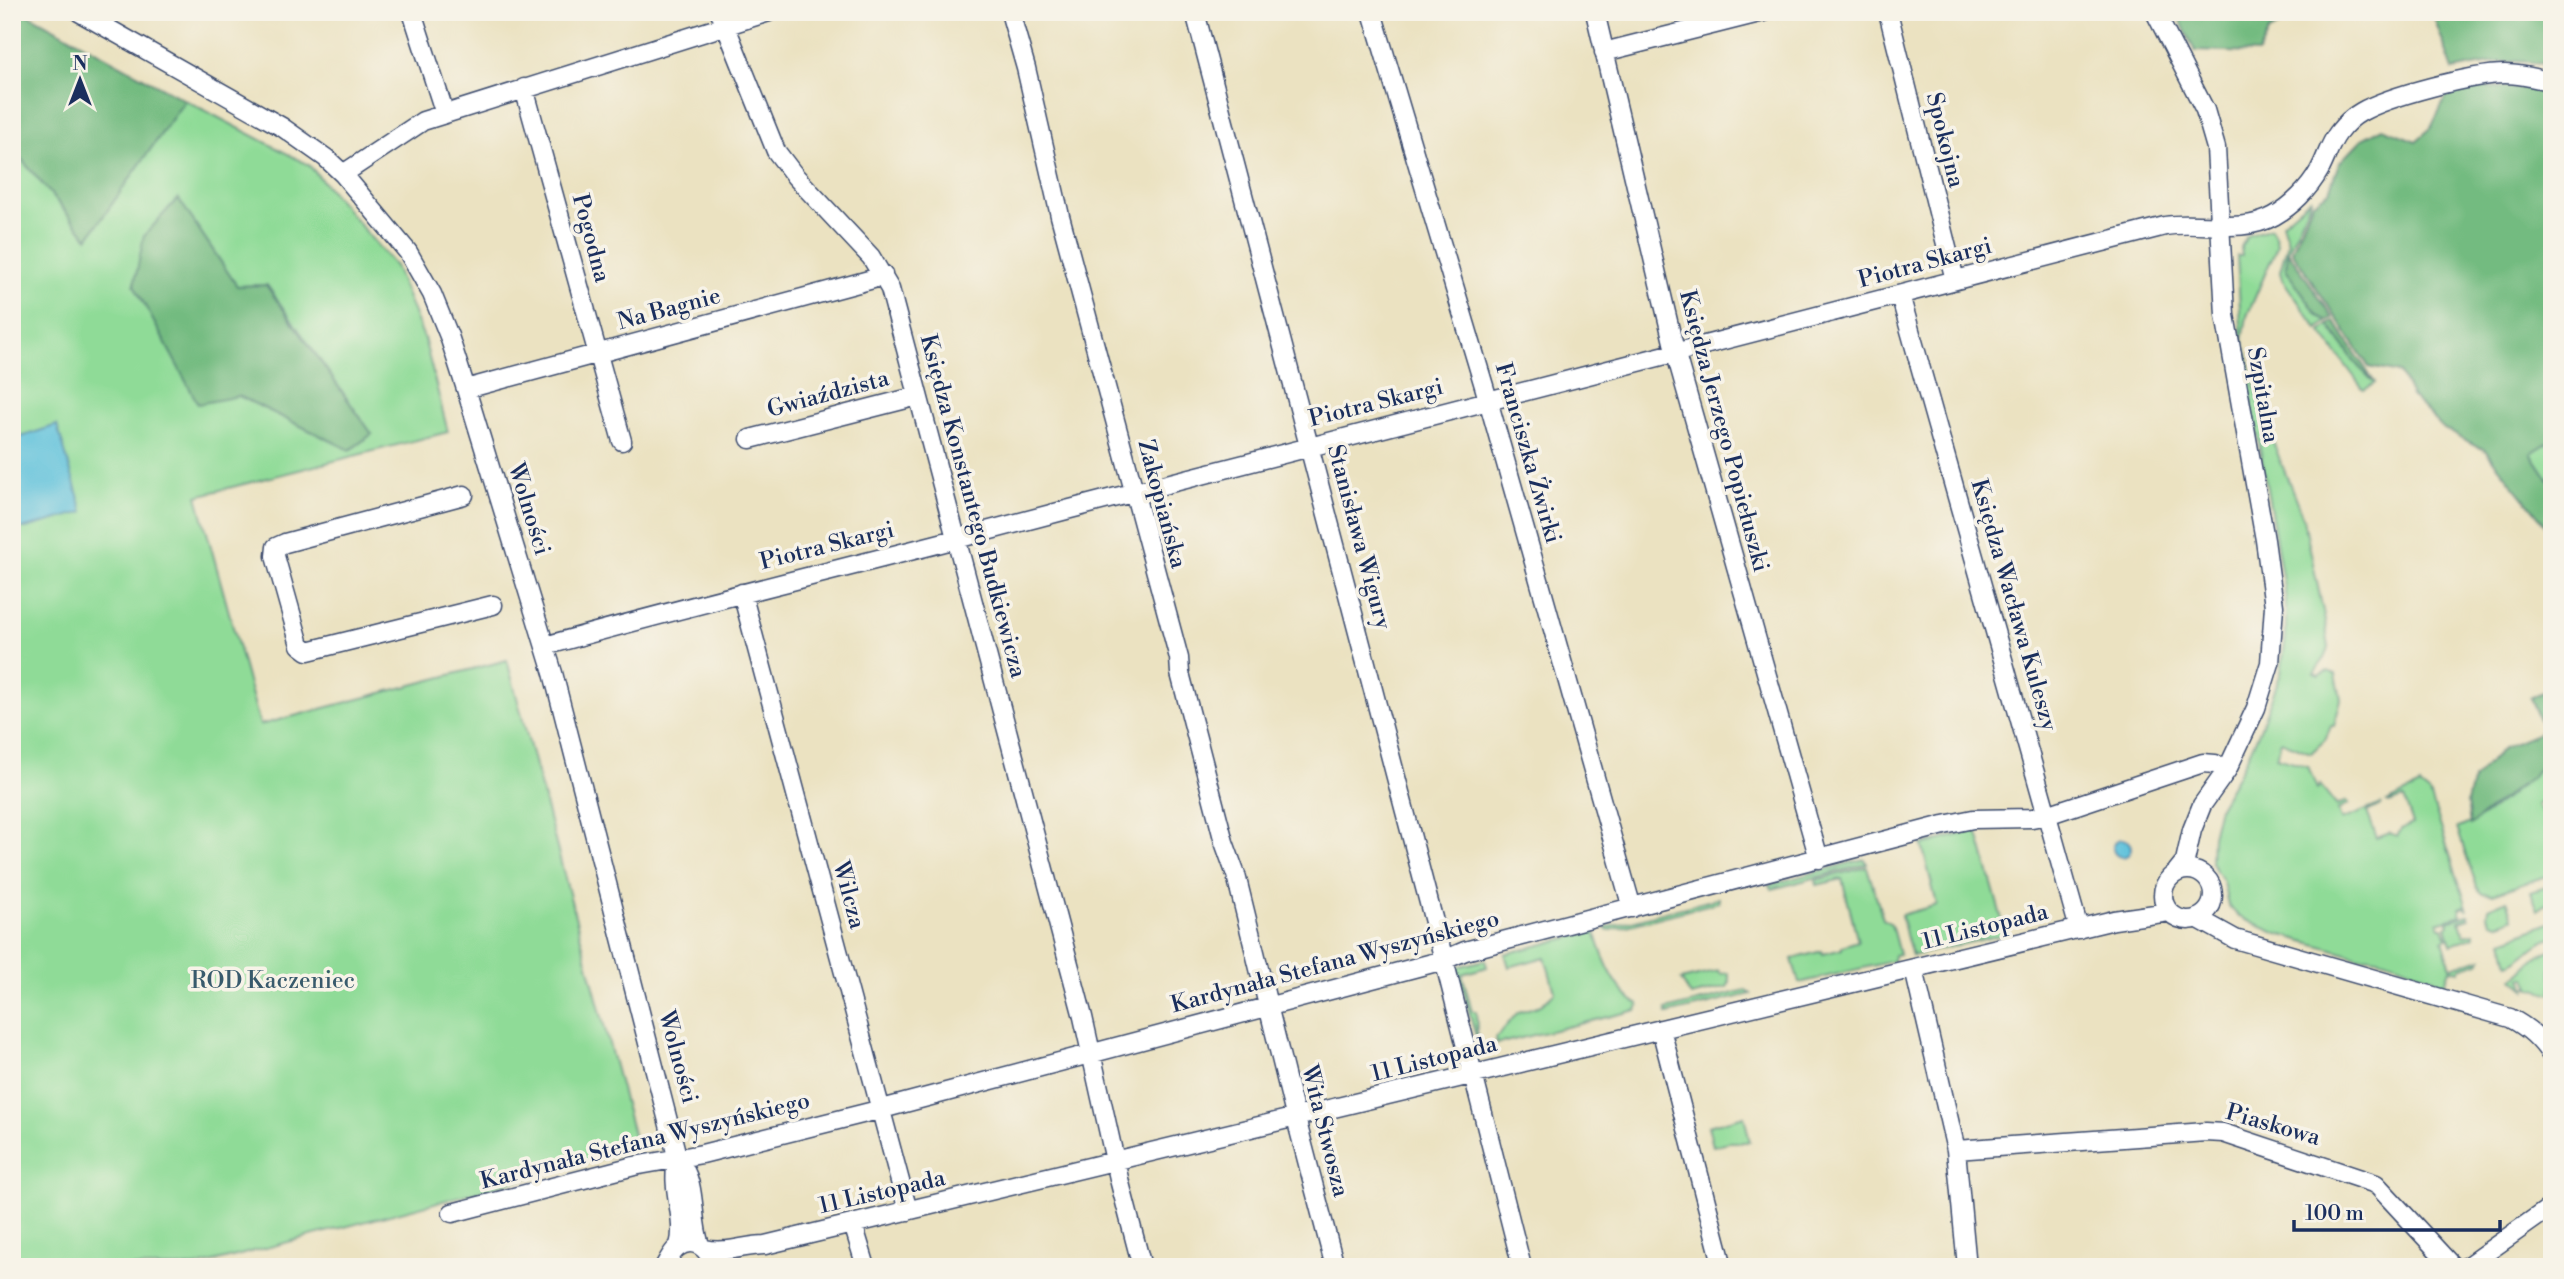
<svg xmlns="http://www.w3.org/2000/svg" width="2564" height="1279" viewBox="0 0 2564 1279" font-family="'Libre Bodoni',serif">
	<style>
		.green { fill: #8fdb97; stroke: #55857a; stroke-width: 2; fill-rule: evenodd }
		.forest { fill: #73bb80; stroke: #47756f; stroke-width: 2 }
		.water { fill: #5dc1db; stroke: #3c789c; stroke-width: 2 }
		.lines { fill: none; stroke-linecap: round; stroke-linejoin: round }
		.minor-casing { stroke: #3a4a6d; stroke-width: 21 }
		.minor { stroke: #fff; stroke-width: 18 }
		.labels { text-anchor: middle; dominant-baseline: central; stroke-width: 7; stroke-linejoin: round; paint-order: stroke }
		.street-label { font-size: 23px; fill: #1b2f5e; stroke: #f7f3e8 }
		.park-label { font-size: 23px; fill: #385a6c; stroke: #f7f3e8 }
	</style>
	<rect width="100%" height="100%" fill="#f7f3e8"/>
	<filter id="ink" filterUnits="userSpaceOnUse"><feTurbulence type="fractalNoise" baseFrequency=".0143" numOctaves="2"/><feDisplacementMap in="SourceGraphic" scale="14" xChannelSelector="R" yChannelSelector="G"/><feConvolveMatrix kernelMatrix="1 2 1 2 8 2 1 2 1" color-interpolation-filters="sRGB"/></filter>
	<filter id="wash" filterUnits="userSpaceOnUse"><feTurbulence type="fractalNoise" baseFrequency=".00686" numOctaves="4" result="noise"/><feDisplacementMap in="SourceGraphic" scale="28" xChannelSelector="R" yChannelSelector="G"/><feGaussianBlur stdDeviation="1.57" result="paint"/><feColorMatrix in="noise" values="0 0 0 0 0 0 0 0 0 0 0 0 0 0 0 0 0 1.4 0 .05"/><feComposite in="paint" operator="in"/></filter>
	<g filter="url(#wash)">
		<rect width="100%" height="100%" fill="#ebe2c1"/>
		<!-- green -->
		<path class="green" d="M185,100l124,65 86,101 29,72 24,94 -251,64 63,229 247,-65 130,489 -442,118h-183v-1119l76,90zM178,198l59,88 30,-1 105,149 -22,16 -111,-54z
			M2312,197l-24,54 -2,18 31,45 10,8 -9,7 -36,-50 -2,-8 8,-29 -6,-19z
			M2271,228l5,9 1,9 -30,70 -4,23 22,83 39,98 20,96 5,32 -4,10 -11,15 5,2 9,-4 8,3 5,25 -7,27h-3l-6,14 -14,13 -30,-12 -5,16 32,9 9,23 3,-4 17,21 10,-5 2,3 -11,6 3,10 41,-16 -15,8 10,26 13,-5 7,3 4,-7 12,-5 -9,-26 -15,5 -2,-1 33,-16 10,8 38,116 -3,-4 -6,2 2,7 -23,7 2,5h3l4,11 -4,2 8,27 31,-9 -3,4 -19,6v3l-10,-2 -5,15c-22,-9 -61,-30 -85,-27l-85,-24 -36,-16 -11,-12 -5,-23 -12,-20 1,-26 7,-29 21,-36 18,-37 23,-61 5,-37v-37l-44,-255 -5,-88h5l-1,-9 6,-11z
			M2329,325l29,41 17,17 -11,7 -43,-58z
			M2552,440v45l-21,-32z
			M2552,755v41l-15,9 15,23v46l-59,20 -12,-1 -4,-6 -20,-59c29,-7 73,-51 95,-73z
			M1977,830l29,104 -94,22 -11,-41 36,-10 -15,-60z
			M1865,859l2,5 -95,25 -3,-4z
			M1867,867l16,52 8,5 8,30 -5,1 -1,6 -94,22 -7,-24 30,-8 1,3 19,-5v-3l16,-5 -16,-62 -25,6 -1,-5z
			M2552,885v15l-14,10 -7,-18z
			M1719,898v4l-111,29 -3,-3z
			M2507,900l6,18 -16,6 -6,-2 -4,-6 1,-8z
			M2468,915l1,3 -9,3 4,14 10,-2 1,3 -24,9 -5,-19 3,-1 -1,-4z
			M2552,922v16c-20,5 -27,22 -43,26l-6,-24z
			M1595,931c7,26 19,59 44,74l-2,5 -140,34 -1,-6 22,-26 23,-7 14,-13 -10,-35 -36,10 -4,-13z
			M2552,949v45l-24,-7 3,-1 -5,-9 -4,1 4,11 -12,-10 25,-24z
			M1485,960l2,7 -25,7 10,37h4l1,21 6,15 -4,1 -22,-81z
			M1719,971l1,3 8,-1 2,9 -3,5 -36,9 -10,-16z
			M1746,990l5,4 -84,20 -1,-4z
			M1744,1116l6,26h-22l-15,4 -5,-20z"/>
		<!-- forest -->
		<path class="forest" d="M12,12h12l161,88 -97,138 -76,-90z
			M2176,12h129l-36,19 -11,22 -63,-2z
			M2427,12h125v54c-32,-9 -67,-3 -99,4l-20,-55z
			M2474,87l52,1 26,6v346l-21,13 21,32v48l-67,-83 -41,-21 -33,-33 -11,-23 -31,-6 -77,-116 20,-48 17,-12 10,-28 23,-24 21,-11 33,13 15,-13 15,-31z
			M178,198l59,88 29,-1 106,149 -22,16 -111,-54 -41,8 -64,-119 10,-49z
			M2288,251l45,67 -6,4 -10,-8 -31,-45z
			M2334,321l41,62 -17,-17 -29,-41z
			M2552,687v68l-21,22 -61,48 -3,-23 6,-23 30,-31 41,-17 -14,-33z"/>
		<!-- water -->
		<path class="water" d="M57,425l26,87 -57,16h-6l-8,-8v-80z
			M2113 848a9 9 0 1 1 18 0a9 9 0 1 1-18 0Z"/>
	</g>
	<g filter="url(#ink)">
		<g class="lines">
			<defs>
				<path id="minor" d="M79,12l203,115 44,31 17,16 65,78 24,42 17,42 17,53 87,284 125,487c20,23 12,57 22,85
					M412,12l33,102
					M720,12l56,139 19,25 76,81 19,32 193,728 37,166 22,84
					M1010,12l16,56 34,148 119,442 1,15 44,169 12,33 57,232 42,160
					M1195,12l249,948 78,307
					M1372,12l112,374 148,522
					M1595,12l80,339 144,508
					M1888,12l67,268
					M2155,12l50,98 11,38 9,167 40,225 9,66 -4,57 -14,45 -29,62 -25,35 -10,25 -7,31 -8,10
					M1604,52l159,-40
					M524,88l98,353
					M343,174l80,-53 346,-109
					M1900,295l179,634
					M466,389l407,-110 10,-5
					M750,439l168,-43
					M464,495l-179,48 -9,4 -1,9 25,89 8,6 185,-46
					M742,593l166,618
					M545,646c138,-39 277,-72 415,-108 401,-106 803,-208 1205,-312 36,-6 75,9 109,-10 18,-10 35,-27 45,-45 7,-12 10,-26 19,-38 6,-8 14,-16 23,-21 28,-16 112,-38 144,-38 16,0 31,4 47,8
					M2163 895a25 25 0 1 1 50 0a25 25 0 1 1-50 0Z
					M2197,918l38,21 275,79c19,10 30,20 42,38
					M1914,969l42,181 11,117
					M1661,1029l62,238
					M1956,1150l250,-18 17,1 153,51 77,83
					M678,1160c-9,27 9,57 1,86
					M452,1213l182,-47 68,-12 180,-45 562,-149 21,-9 479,-126 29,-6 59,-1 15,-3 156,-52 12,1 12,6
					M853,1224l13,43
					M705,1249c20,5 40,-4 60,-4l1349,-325 55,-8
					M664,1267c4,-6 7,-14 13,-19 16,-13 34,1 35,19
					M2466,1267l86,-61"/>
			</defs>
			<!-- minor casing -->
			<use href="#minor" class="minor-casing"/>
			<!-- minor -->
			<use href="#minor" class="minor"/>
		</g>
	</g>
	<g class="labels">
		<!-- street labels -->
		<g class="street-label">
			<text transform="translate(1945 140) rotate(76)">Spokojna</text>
			<text transform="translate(591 238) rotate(75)">Pogodna</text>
			<text transform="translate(1925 263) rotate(-15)">Piotra Skargi</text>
			<text transform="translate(669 309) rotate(-15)">Na Bagnie</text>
			<text transform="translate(828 394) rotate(-15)">Gwiaździsta</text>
			<text transform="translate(2263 395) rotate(80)">Szpitalna</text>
			<text transform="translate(1376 403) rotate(-14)">Piotra Skargi</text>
			<text transform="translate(1724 431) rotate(75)">Księdza Jerzego Popiełuszki</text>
			<text transform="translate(1528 453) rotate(74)">Franciszka Żwirki</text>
			<text transform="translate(1162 504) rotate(75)">Zakopiańska</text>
			<text transform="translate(973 506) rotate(75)">Księdza Konstantego Budkiewicza</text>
			<text transform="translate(529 509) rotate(73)">Wolności</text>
			<text transform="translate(1359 537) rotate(75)">Stanisława Wigury</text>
			<text transform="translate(827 546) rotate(-14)">Piotra Skargi</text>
			<text transform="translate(2014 605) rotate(74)">Księdza Wacława Kuleszy</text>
			<text transform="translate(849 895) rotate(75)">Wilcza</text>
			<text transform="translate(1985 927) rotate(-14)">11 Listopada</text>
			<text transform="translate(1335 962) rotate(-15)">Kardynała Stefana Wyszyńskiego</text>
			<text transform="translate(678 1057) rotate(75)">Wolności</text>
			<text transform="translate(1434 1059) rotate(-14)">11 Listopada</text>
			<text transform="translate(2273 1125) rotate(16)">Piaskowa</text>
			<text transform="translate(1325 1131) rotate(76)">Wita Stwosza</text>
			<text transform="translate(645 1141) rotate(-14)">Kardynała Stefana Wyszyńskiego</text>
			<text transform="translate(882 1192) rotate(-13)">11 Listopada</text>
		</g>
		<!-- park labels -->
		<g class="park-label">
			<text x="273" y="981">ROD Kaczeniec</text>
		</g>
	</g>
	<!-- margin -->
	<rect width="2564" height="1279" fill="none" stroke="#f7f3e8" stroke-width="42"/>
	<!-- north arrow -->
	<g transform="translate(80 80)" stroke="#f7f3e8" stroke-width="5" paint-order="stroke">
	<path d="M0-5L12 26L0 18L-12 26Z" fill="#1b2f5e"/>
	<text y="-10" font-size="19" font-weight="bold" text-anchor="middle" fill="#1b2f5e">N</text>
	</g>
	<!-- scale -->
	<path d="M2294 1220v10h206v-10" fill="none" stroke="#1b2f5e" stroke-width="3.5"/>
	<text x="2305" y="1220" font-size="21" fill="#1b2f5e" stroke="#f7f3e8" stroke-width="5" paint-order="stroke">100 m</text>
</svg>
